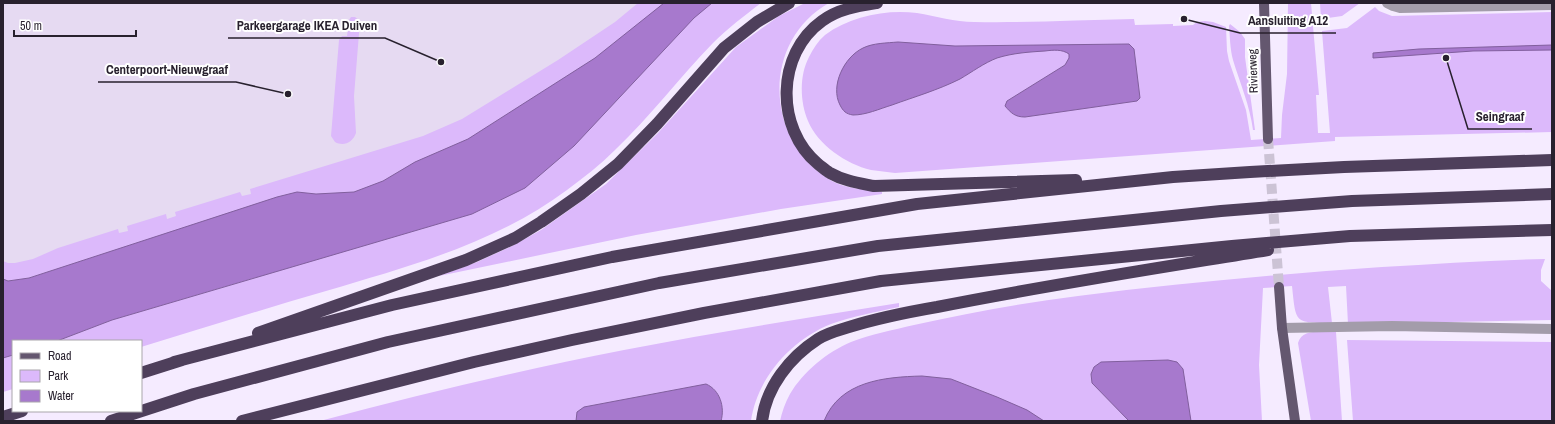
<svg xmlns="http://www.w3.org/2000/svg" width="1555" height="424" viewBox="0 0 1555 424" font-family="'Archivo Narrow',sans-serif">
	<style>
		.built { fill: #e6daf2 }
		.green { fill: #dcb9fb }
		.water { fill: #a779cd; stroke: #815f9d }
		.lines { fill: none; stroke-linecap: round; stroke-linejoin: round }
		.major-tunnel { stroke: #ccc3d5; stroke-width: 10; stroke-dasharray: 10 5; stroke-linecap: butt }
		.minor { stroke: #a39caa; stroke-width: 10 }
		.major { stroke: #64576f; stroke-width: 10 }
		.highway { stroke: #4e3f5b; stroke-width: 12 }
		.labels { text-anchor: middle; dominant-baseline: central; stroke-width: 4; stroke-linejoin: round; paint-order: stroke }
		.street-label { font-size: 12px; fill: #28212e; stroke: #fff }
		.leader { fill: none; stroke: #28212e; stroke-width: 1.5 }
		.callout-dot { fill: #28212e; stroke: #fff; stroke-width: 1.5 }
		.callout-label { font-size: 13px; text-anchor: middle; font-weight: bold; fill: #28212e; stroke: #fff; stroke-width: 4; stroke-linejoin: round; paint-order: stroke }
	</style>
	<rect width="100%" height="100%" fill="#f5ebff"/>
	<!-- built -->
	<path class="built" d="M3,3h692l-243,183 -449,138z"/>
	<!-- green -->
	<path class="green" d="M638,3h123c-17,13 -33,25 -48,40 -34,35 -63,74 -98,107 -15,15 -32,28 -48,40 -71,53 -157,76 -241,101 -62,18 -123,37 -185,56v-6h-84l55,-21 190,-56 -176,-17 -97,31 -21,3 -5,-2v-18l5,2h7l18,-4 25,-11 60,-19 1,4 9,-2 -1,-5 39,-12 1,5 9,-3 -1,-4 65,-20 2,4 9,-2 -1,-5 173,-53 39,-17 96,-59 57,-38z
		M805,3h24c-69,39 -64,140 3,178 15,8 33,8 50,11v2l-101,15 -145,26 -197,41 38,-14 35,-16 29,-16 65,-46 52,-51 78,-86 43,-31z
		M1288,3h23l8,92h-3l2,38h12l-8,-102 25,-3 28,-21 4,4 13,5 160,-4v120l-217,5v4l-440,32c-8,-1 -16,-2 -24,-3 -25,-6 -53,-25 -63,-49 -8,-19 -9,-45 1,-64 4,-8 9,-16 16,-22 25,-19 62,-26 92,-22 19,3 38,9 57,9 54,1 107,-2 160,-3l1,6 38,-1v2l20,-1 4,-3 8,-1 8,1 13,5 1,24 2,10 17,49 5,30 30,-2 1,-23 5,-41z
		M1320,3h40l-18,13 -21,3z
		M351,17h4l5,4 -6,75 2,37c-3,9 -12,14 -21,9l-4,-6 8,-96 3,-4h5l2,-16z
		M1230,24l10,8 5,7v18l10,73h-2c-3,-24 -13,-47 -20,-70 -3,-11 -3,-23 -4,-34z
		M1545,259l-4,11v11l11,10v29l-204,4 -2,-38 -18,1 4,36c-38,0 -36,0 -40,-37l-29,2 -4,77 3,56h-482c2,-9 5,-18 10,-27 13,-22 37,-42 61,-52 20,-8 42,-12 63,-17 54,-12 109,-22 164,-29 101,-13 203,-22 304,-29 55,-3 109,-7 163,-8z
		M899,303v4c-23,5 -46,9 -68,17 -40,16 -74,54 -80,97h-431c101,-27 202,-51 304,-71 91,-18 183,-32 275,-47z
		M1336,332l6,89h-31l-13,-78c4,-15 25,-11 38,-11z
		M1347,340l205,2v79h-199z
		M13,355v34l-10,3v-34z"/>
	<!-- water -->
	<path class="water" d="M664,3h48l-18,15 -120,128 -49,42 -53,26 -360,106 -55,21h-44v14l-10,3v-79l5,2 21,-3 248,-81 20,-5 19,2 38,-2 29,-11 32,-19 53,-23 127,-81z
		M898,42l57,4 174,-2 5,5 6,49 -3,3 -112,16c-10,0 -14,-4 -20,-11l2,-5 58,-36 4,-7v-4c-7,-5 -16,-4 -24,-3 -16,1 -32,2 -48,7 -13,5 -25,14 -37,21 -22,11 -46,18 -68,26 -13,4 -26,10 -39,10 -7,-1 -10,-4 -13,-10 -10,-19 4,-48 23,-57 10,-5 24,-5 35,-6z
		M1552,45v5l-79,1 -100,7v-5l46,-4z
		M1168,360l9,2 6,7 8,52h-62l-37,-38 -1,-9 3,-7 7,-5z
		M922,376l29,3 46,18 30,13 17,11h-220c16,-40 60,-44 98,-45z
		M706,384c14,6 19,23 15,37h-145l1,-9 7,-5z"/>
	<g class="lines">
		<!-- major-tunnel -->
		<path class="major-tunnel" d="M1268,139l11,148"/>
		<!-- minor -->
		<path class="minor" d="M1387,3l6,3 7,2 152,-3
			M1282,328l110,-2 160,3"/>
		<!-- major -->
		<path class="major" d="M1264,3l4,136
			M1279,287l3,41 13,93"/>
		<!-- highway -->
		<path class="highway" d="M877,3c-19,3 -39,6 -55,18 -46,33 -47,107 -4,143 4,3 8,7 12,9 14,8 29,10 44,13l202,-6
			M258,333l208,-73 49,-22 26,-16 40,-28 37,-30 39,-40 67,-76 33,-26 32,-19
			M174,362l218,-57 220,-48 305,-53 256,-27 77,-5 94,-5 208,-7
			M141,373l41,-13
			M3,417l19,-6
			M111,421l83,-27 194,-52 271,-59 219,-37 343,-35 131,-10 200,-7
			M242,421l232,-59 98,-22 132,-27 177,-32 351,-35 118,-10 202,-6
			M762,421c4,-34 28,-64 56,-82 9,-6 21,-9 31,-12 29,-9 59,-15 88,-20 110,-22 221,-39 331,-57"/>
	</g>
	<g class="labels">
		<!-- street labels -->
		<g class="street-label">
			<text transform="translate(1253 71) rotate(-92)">Rivierweg</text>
		</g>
	</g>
	<!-- callouts -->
	<path class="leader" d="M1184 19L1240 33H1336M441 62L385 38H228M288 94L236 82H98M1446 58L1468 129H1532"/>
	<g class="callout-dot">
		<circle cx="1184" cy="19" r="4"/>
		<circle cx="441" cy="62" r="4"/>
		<circle cx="288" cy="94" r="4"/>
		<circle cx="1446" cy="58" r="4"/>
	</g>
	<g class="callout-label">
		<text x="1288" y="25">Aansluiting A12</text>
		<text x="307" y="30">Parkeergarage IKEA Duiven</text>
		<text x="167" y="74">Centerpoort-Nieuwgraaf</text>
		<text x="1500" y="121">Seingraaf</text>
	</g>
	<!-- border -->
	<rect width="1555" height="424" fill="none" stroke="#28212e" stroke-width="8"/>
	<!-- legend -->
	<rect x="12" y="340" width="130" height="72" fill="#ffffff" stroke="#a9a6ab"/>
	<rect x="20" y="353" width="20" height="6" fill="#64576f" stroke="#a9a6ab"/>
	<text x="48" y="360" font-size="12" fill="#28212e">Road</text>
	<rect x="20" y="370" width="20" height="12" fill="#dcb9fb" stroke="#a9a6ab"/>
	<text x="48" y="380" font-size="12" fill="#28212e">Park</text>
	<rect x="20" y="390" width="20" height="12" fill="#a779cd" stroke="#a9a6ab"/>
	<text x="48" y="400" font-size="12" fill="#28212e">Water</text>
	<!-- scale -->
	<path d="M14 30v6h122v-6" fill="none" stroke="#28212e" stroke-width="2"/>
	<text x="20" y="30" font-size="12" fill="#28212e" stroke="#ffffff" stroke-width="3" paint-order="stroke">50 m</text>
</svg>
